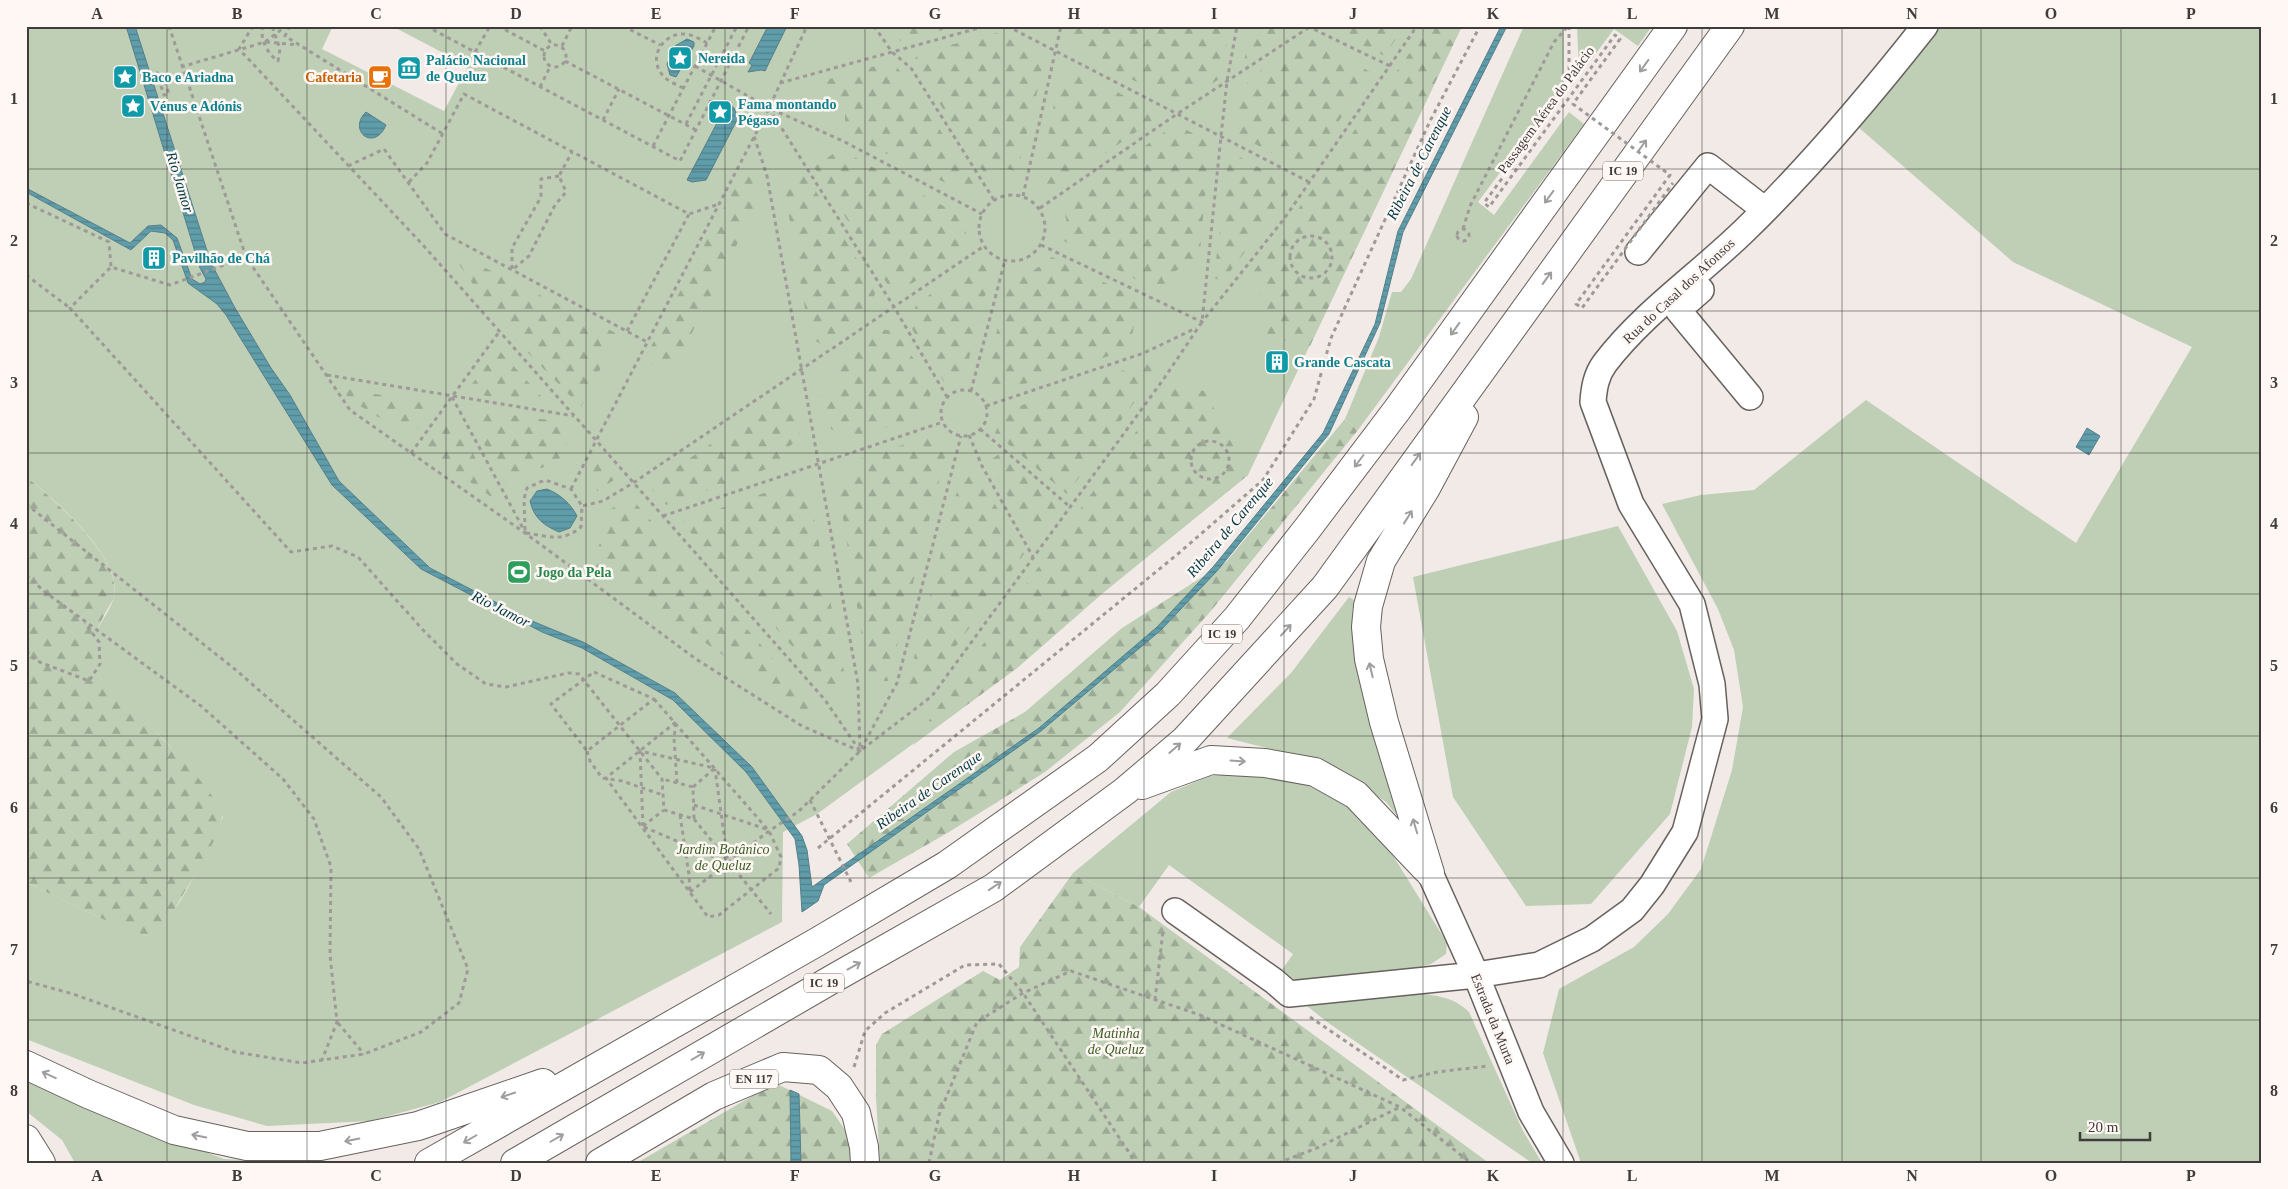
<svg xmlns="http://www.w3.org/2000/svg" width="2288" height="1189" viewBox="0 0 2288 1189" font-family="Georgia,serif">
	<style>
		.green { fill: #becfb5 }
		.forest { fill: url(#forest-firs) }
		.water { fill: url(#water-rules); stroke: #568089 }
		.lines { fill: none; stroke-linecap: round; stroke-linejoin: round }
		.minor-casing { stroke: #68625f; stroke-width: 28 }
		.major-casing { stroke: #68625f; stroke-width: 30 }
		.highway-casing { stroke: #68625f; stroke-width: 30 }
		.path { stroke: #9f9a98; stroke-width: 3; stroke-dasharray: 4 4; stroke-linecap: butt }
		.minor { stroke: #fff; stroke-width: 25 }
		.major { stroke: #fff; stroke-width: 28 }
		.highway { stroke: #fff; stroke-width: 28 }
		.path-bridge { stroke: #9f9a98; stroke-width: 3; stroke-dasharray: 4 4; stroke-linecap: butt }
		.oneway { stroke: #9f9e9d }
		.grid { fill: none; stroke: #3f3c3b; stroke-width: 1; stroke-opacity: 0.55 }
		.labels { text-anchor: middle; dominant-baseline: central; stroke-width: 5; stroke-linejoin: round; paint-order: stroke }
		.shield { fill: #fff7f4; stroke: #797472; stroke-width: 1 }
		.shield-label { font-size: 12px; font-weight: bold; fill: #3f3c3b }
		.culture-label { font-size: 14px; font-weight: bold; fill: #0d838f; stroke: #fff7f4; text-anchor: start }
		.food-label { font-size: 14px; font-weight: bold; fill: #c56008; stroke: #fff7f4; text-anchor: end }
		.street-label { font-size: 14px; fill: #3f3c3b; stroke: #fff7f4 }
		.leisure-label { font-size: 14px; font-weight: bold; fill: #27864d; stroke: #fff7f4; text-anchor: start }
		.park-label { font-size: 14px; font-style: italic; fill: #3a5e24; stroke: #fff7f4 }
		.water-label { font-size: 15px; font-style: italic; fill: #003943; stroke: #fff7f4 }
		.neatline { fill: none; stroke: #3f3c3b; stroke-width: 2 }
		.grid-label { font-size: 16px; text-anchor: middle; font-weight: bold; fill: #3f3c3b }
	</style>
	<defs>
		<pattern id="forest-firs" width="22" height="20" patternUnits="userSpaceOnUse" patternTransform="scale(1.25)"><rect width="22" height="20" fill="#becfb5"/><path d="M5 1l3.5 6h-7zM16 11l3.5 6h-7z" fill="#9ca994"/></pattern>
		<pattern id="water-rules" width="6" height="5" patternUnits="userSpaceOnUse" patternTransform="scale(1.25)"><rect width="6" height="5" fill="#609daa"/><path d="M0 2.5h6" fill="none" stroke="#51818c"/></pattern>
	</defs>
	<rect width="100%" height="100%" fill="#f1eae7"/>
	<!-- green -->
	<path class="green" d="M26,26h307l-11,23 122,62 24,-45 -76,-40h1070l-214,449 -144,117 -87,76 -200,146 -34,18 -1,90 -342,180 -70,19 -103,5 -73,-21 -168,-66v-157c35,17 69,35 105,48 5,1 13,6 18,5 21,-2 65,-97 74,-118 -19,-25 -36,-53 -58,-76 -18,-19 -60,-50 -70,-73 -13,-32 12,-46 19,-71 10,-39 -61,-98 -88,-121z
		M1524,26h40v61l-86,115 16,13 75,-103 15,12 -226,306 -13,-11 34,-82 13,-45h9l10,-13z
		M1577,26h75l-14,20 -24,-17 -31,42 -4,-1z
		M1921,26h341v1137h-681l-38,-110 16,-64 75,-42 34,-33 33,-45 31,-99 11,-63 -9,-57 -16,-41 -56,-105 39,-9 53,-5 112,-90 210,143 116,-196 -179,-85 -164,-143z
		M1618,526l59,105 17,58 -2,38 -22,87 -79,90 -65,2 -73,-109 -40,-220z
		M1349,597l5,3 -2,14 18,95 35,106 -7,2 -12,-15 -56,-38 -103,-26 64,-65z
		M1247,773l52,8 55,27 22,20 71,115 -1,11 -15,10 -44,12 -66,6 -26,-2 -13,-10 11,-16 -124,-89 -30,42 -66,-34 98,-81 39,-16z
		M1418,993c20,3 36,4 51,19l54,119 19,32h-10l-205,-141 -25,-20z
		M26,1081l65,28 133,50 70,4h-219l-13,-23 -36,-29z"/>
	<!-- forest -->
	<path class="forest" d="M889,26h69l-58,15z
		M1075,26h155l-9,52 -42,26 -109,-57z
		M1249,26h43l4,2 -51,31z
		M1329,26h75l-19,30 -58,-28z
		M1429,26h33l-152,320 -46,-11 1,-31 -13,-30z
		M997,33l49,24 -29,115 -14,-5 -17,9 -73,-114 6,-9z
		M1310,38l62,35 -67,97 -73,-38 6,-34 13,-21z
		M893,61l84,123 -9,10 -123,-61v-23l-4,-14 -14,3 -1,-19z
		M1079,70l80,46 -105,73 -14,-9 19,-103z
		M1176,124l34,19 -12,130h-9l-3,-7 -24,11 4,9 -5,7 -97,-52 4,-12 -5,-25z
		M840,149l125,69 2,28 -62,42 -17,-3 -74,-118z
		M1229,151l65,36 -71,94 -9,-3z
		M803,170l73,121 -9,23 -46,30 -11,-6 -28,-162z
		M752,176l5,29 -84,165 -30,-8 97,-185z
		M449,250l169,84 -37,73 -78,-80z
		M1052,257l97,47 -5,8 -6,-1 -6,24 8,3 2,7 -142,47 -16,-9 26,-105 20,-5z
		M980,262l11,11 -27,105 -20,4 -35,-58 8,-21z
		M878,329l19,2 35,59 -9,26 -73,23 -19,-10 -10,-34 19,-12 -4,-25z
		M499,350l49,54 -75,-10 -1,-10z
		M1147,362l8,12 -88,120 -72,-61 10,-22z
		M1169,386l36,5 43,84 -144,117 -87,76 -104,77 29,-44z
		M340,388l82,14 4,15 -15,20 -59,-36z
		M780,397l14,5 7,35 -16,13 1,12 -120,43 -17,-19z
		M475,410l89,12 9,10 -17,33 -26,5 -23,16 -36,-66z
		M1345,419l13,11 -148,182 -90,100 -75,60 -96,60 -80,46 -22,-34 107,-92 71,-40 97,-84 104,-66z
		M443,425l18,1 32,72 -69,-48z
		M936,434l13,8 -61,239h-19l-30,-188 16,-15 -4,-16z
		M999,454l60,51 -25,36 -46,-79z
		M594,456l20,24 -17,11 -13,-16z
		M963,468l12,2 49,84 -102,138 -15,-7z
		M26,476c27,24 97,81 88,121 -1,4 -5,9 -7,13 -10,18 -19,36 -12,57 7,18 29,34 43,47 15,15 88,87 84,104 -5,25 -32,64 -45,87 -6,11 -14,27 -27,30 -14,3 -105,-44 -124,-53z
		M793,483l16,9 38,195 -13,6 -153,-171z
		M631,498l185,209 -7,8 -221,-154 18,-26 1,-24z
		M1073,873l66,34 350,256h-609l-4,-65v-53l6,-11 101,-63 17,9 19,-13 1,-20z
		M775,1083l57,28 20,29 1,23 -213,-2z"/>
	<!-- water -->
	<path class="water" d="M126,26h9l76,237 24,45 36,60 19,27 49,86 91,87 102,53 51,21 92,51 77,74 50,69 5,14 5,37 227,-159 118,-101 56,-60 110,-134 52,-109 23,-93 103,-205h6l-104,206 -23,91 -51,111 -112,137 -56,59 -120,101 -217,154 -6,16 -16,11 -3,-47 -4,-26 -49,-67 -73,-72 -91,-52 -40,-16 -121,-63 -89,-84 -106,-170 -9,-11 -29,-21 -15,-43 -8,-7 -14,-2 -20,19 -105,-58v-4l104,55 18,-17 13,-1 16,13 15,41 8,5 5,-2 1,-3 -6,-11z
		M768,26h19l-22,45 -4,-1 -13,2 4,-7 -3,-2z
		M687,39l7,3v4l-18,31 -6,-2 -3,-11 8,-18z
		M730,105l4,3 4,10 -32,62 -14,2 -5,-2 31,-59 3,1z
		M366,112l20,13c-12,28 -39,5 -20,-13z
		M2087,428l13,8 -11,19 -13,-8z
		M547,489c14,6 23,14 30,27l-7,12 -11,4c-16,-7 -25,-14 -29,-31l7,-10z
		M790,1090l9,4 2,69h-10z"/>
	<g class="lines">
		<defs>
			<path id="minor" d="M1638,252l70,-86 57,44
				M1701,290l-23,20 72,87
				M1430,873l46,102 55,137 30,51
				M1175,911l99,70 15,13 187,-19 63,-10 53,-26 40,-29 20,-25 33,-53 30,-113 -3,-35 -20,-80 -61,-100 -38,-102c1,-14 3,-27 12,-39 39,-51 94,-88 140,-133 65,-63 124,-133 180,-204"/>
			<path id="major" d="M600,1163l114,-67 69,-29 36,3 20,17 17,26 8,34 1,16"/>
			<path id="highway" d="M1142,785l69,-25 54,3 50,9 41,23 70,74
				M1430,873l-46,-151 -15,-63 -3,-32 2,-21 13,-45 45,-73 38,-71
				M26,1065l62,29 86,36 73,16h73l98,-20 125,-43
				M26,1139l15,24
				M429,1163l388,-221 130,-77 151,-107 70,-64 69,-76 70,-89 90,-119 276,-384
				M515,1163l321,-186 157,-89 132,-97 60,-51 140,-153 405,-561"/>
		</defs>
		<!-- minor casing -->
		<use href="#minor" class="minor-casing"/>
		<!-- major casing -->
		<use href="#major" class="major-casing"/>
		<!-- highway casing -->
		<use href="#highway" class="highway-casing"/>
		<!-- path -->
		<path class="path" d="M169,26l77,231 104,153 175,123 171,126 106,67 58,25 -2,-67 -91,-508 -13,-40
			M253,26l-14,23 184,196 240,271 162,184 35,51 72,-55 231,-316 39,-58 19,-186 6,-55 10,-55
			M263,26c-4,12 5,29 15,35l2,-12 -8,-23
			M290,26l-5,10 158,98
			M426,26l254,135 69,-135
			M498,26l47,25
			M540,26l12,19
			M623,26l37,19
			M874,26l18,26 19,16 83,132
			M1007,26l302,156
			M1307,26l83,40
			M1569,26v42l4,14
			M266,42l33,3
			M544 56a11 11 0 1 1 22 0a11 11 0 1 1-22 0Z
			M562,46l10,-20
			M475,52l15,-26
			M565,61l131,69
			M695,66l74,42 74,33 139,73
			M181,67l84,-25 21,-16
			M160,83l-3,-10 5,-1 2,10
			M780,83l206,-57
			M161,86l3,9 5,-1 -3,-10
			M540,87l10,-20
			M683,88c-7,-4 -17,-7 -22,-15 -13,-18 4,-41 25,-39 7,1 14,5 21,9
			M769,108l125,199 53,90
			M603,120l16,-31
			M686,124l51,-98
			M653,146l63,-120
			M348,166l36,-17 61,85 202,108
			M559,176l-18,3v18l-29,51v22l17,-14 26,-51 11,-13 -7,-16 13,-24
			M409,182l18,-19 37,-69 225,120 30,-10
			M979 228a33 33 0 1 1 66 0a33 33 0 1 1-66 0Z
			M1023,196l38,-170
			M26,203l83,39 2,25
			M1040,208l137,-94 134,-88
			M1457 235a6 6 0 1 1 12 0a6 6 0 1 1-12 0Z
			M1463,229l7,-23 84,-164 14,-16
			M1290 257a21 21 0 1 1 42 0a21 21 0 1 1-42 0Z
			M1041,245l161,77 82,-103 133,-193
			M246,257l-76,28 -59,-18 -41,41 221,244 41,-6 26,11 65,73 34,34 29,20 20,3 62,-14 11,1 83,105 2,31 30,9 -1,-32 -31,-8
			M26,275l44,33
			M627,331l62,-117
			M327,375l247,41
			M941 413a23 23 0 1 1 46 0a23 23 0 1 1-46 0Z
			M971,391l34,-131
			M452,397l73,135
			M986,406l158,-53 52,-25
			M980,429l90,78
			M969,435l13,31 51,91
			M1191 460a19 19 0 1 1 38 0a19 19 0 1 1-38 0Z
			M411,453l88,-121
			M571,489l198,-381 38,-82
			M26,504l210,166 145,127 38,52 49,120 -9,34 -38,29 -57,22 -62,9 -67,-11 -162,-58 -47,-13
			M663,516l280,-94
			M525,530l-1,-31 3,-11 18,-8 26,9 11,17
			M526,533c23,3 36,10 55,-6l1,-21 21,-5 30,-18 351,-237
			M26,575l19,17 156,114 82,73 31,40 17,48 -1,88 7,67 -15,38
			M26,651l11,10 52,20 11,-17 -1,-22 -14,-19
			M594,672l60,27 -67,52 -36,-47z
			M654,699l115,132 12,26 -2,11 -60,47 -11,2 -102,-139 70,-56
			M676,723l-2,15 3,45
			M587,751l3,10 12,17 20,3 41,14
			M693,787l22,-19
			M810,800l41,82
			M694,805l75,25
			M680,815l9,60 1,17
			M694,819l77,95
			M643,826l-3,-75 74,17
			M643,826l21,-16
			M644,827l84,36 -13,-94
			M818,848l361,-295 84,-73 51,-81 17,-61 99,-217 50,-95
			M690,892l79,-61 29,-19 62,-61 37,-68 64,-247
			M1155,1000l8,-69
			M1310,1017l93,63 34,-8 51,-6
			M338,1023l26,31
			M854,1067l11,-36 20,-18 80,-48 34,-1 24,29 113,170
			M929,1163l10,-48 38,-93 46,-29 48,-22 129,44 200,92 71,56
			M1278,1163l39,-15 83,-41"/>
		<!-- minor -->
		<use href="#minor" class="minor"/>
		<!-- major -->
		<use href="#major" class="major"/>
		<!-- highway -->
		<use href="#highway" class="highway"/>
		<!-- path-bridge -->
		<path class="path-bridge" d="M1573,82l-89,121 5,4 126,-172 5,4 -47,65 97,71 -94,129 6,4 91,-125"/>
	</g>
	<!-- one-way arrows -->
	<defs><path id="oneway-shaft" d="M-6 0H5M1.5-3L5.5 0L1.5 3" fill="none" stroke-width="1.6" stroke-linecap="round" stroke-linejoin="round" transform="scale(1.25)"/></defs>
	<g class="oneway">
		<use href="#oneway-shaft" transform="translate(1644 66) rotate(126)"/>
		<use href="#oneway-shaft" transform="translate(1642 146) rotate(-54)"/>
		<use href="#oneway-shaft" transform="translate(1549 197) rotate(126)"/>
		<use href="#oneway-shaft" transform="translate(1547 278) rotate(-54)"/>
		<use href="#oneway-shaft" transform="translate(1455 329) rotate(126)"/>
		<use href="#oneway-shaft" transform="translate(1416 459) rotate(-54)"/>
		<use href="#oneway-shaft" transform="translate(1359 461) rotate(127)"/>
		<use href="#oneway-shaft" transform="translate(1408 517) rotate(-58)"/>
		<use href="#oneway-shaft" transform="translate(1286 630) rotate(-48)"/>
		<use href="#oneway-shaft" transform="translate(1371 670) rotate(-103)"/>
		<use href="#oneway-shaft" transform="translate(1175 748) rotate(-41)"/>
		<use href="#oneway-shaft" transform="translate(1238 761) rotate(4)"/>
		<use href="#oneway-shaft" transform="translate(1415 826) rotate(-107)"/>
		<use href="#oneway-shaft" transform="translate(995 886) rotate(-34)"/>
		<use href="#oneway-shaft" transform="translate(854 966) rotate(-29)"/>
		<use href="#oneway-shaft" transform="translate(698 1056) rotate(-30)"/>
		<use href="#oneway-shaft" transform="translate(49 1075) rotate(-155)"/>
		<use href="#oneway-shaft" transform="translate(508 1095) rotate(161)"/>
		<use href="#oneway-shaft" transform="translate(199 1136) rotate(-168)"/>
		<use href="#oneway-shaft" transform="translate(557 1138) rotate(-30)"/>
		<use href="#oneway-shaft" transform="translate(470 1139) rotate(150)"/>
		<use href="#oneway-shaft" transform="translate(352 1140) rotate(169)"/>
	</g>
	<!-- grid -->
	<path class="grid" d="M167,26v1137M307,26v1137M446,26v1137M586,26v1137M725,26v1137M865,26v1137M1004,26v1137M1144,26v1137M1284,26v1137M1423,26v1137M1563,26v1137M1702,26v1137M1842,26v1137M1981,26v1137M2121,26v1137M26,169h2236M26,311h2236M26,453h2236M26,594h2236M26,736h2236M26,878h2236M26,1020h2236"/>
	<!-- icons -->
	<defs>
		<symbol id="sight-square" viewBox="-11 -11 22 22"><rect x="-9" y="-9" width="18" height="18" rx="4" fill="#0f9aa8" stroke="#fff7f4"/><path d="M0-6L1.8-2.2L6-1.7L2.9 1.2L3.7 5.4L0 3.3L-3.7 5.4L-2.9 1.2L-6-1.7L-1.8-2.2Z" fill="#fff"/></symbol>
		<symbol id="museum-square" viewBox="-11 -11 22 22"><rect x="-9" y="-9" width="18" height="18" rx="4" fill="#0f9aa8" stroke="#fff7f4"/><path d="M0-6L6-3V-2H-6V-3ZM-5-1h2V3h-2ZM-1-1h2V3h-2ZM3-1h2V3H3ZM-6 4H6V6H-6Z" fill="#fff"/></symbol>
		<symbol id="cafe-square" viewBox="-11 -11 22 22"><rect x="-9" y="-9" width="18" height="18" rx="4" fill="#e8710a" stroke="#fff7f4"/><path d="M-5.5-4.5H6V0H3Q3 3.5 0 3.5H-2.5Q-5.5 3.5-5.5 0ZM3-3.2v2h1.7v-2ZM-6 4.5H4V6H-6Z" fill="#fff"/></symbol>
		<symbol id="building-square" viewBox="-11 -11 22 22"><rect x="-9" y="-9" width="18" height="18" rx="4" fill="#0f9aa8" stroke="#fff7f4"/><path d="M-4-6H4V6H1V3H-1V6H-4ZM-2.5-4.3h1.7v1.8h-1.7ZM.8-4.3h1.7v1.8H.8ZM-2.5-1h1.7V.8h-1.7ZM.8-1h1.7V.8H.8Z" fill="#fff"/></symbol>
		<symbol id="stadium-square" viewBox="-11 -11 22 22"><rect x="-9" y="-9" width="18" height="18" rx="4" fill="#2e9e5b" stroke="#fff7f4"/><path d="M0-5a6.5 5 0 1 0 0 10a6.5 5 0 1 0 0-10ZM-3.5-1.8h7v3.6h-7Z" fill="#fff"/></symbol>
	</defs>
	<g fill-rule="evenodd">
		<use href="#sight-square" x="666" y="44" width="28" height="28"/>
		<use href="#museum-square" x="395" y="54" width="28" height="28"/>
		<use href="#sight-square" x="111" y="63" width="28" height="28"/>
		<use href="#cafe-square" x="366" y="63" width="28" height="28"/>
		<use href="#sight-square" x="119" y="92" width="28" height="28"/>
		<use href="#sight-square" x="706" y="98" width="28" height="28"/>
		<use href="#building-square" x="140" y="244" width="28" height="28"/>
		<use href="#building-square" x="1263" y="348" width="28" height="28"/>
		<use href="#stadium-square" x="505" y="558" width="28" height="28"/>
	</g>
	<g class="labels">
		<!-- shield labels -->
		<g class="shield">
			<rect x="1603" y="161.5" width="40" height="19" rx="4"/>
			<rect x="1202" y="624.5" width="40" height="19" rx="4"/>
			<rect x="804" y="973.5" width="40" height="19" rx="4"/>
			<rect x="730" y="1069.5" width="48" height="19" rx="4"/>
		</g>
		<g class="shield-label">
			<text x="1623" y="171">IC 19</text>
			<text x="1222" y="634">IC 19</text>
			<text x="824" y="983">IC 19</text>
			<text x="754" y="1079">EN 117</text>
		</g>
		<!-- culture labels -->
		<g class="culture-label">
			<text x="698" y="58">Nereida</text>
			<text x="426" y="60">Palácio Nacional<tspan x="426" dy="16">de Queluz</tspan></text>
			<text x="142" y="77">Baco e Ariadna</text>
			<text x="738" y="104">Fama montando<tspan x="738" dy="16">Pégaso</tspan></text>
			<text x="150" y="106">Vénus e Adónis</text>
			<text x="172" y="258">Pavilhão de Chá</text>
			<text x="1294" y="362">Grande Cascata</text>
		</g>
		<!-- food labels -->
		<g class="food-label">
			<text x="362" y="77">Cafetaria</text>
		</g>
		<!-- street labels -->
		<g class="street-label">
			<text transform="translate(1546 110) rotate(-54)">Passagem Aérea do Palácio</text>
			<text transform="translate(1679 291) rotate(-43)">Rua do Casal dos Afonsos</text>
			<text transform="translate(1493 1019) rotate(68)">Estrada da Murta</text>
		</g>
		<!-- leisure labels -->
		<g class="leisure-label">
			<text x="536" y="572">Jogo da Pela</text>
		</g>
		<!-- park labels -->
		<g class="park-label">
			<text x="723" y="849">Jardim Botânico<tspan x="723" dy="16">de Queluz</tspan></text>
			<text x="1116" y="1033">Matinha<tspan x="1116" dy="16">de Queluz</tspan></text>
		</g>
		<!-- water labels -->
		<g class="water-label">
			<text transform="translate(1419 163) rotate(-63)">Ribeira de Carenque</text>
			<text transform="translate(180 182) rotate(73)">Rio Jamor</text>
			<text transform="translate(1230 527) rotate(-50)">Ribeira de Carenque</text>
			<text transform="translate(501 609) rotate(27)">Rio Jamor</text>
			<text transform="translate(929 790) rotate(-35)">Ribeira de Carenque</text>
		</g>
	</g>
	<!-- border -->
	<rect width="2288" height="1189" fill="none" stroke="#fff7f4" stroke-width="55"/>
	<!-- scale -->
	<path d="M2080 1132v8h70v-8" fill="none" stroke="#3f3c3b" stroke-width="2.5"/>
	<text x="2088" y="1132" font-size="15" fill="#3f3c3b" stroke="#fff7f4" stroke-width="4" paint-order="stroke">20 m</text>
	<rect x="28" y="28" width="2232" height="1134" class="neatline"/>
	<g class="grid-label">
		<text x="97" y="19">A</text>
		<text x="237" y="19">B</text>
		<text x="376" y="19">C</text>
		<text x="516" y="19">D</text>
		<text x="656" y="19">E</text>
		<text x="795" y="19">F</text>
		<text x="935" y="19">G</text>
		<text x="1074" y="19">H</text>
		<text x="1214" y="19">I</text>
		<text x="1353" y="19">J</text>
		<text x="1493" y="19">K</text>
		<text x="1632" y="19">L</text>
		<text x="1772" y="19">M</text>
		<text x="1912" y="19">N</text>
		<text x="2051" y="19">O</text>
		<text x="2191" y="19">P</text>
		<text x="14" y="104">1</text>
		<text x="2274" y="104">1</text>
		<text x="14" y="246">2</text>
		<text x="2274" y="246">2</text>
		<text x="14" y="388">3</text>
		<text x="2274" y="388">3</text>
		<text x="14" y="529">4</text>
		<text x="2274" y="529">4</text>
		<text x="14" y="671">5</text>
		<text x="2274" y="671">5</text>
		<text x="14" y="813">6</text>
		<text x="2274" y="813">6</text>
		<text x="14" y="955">7</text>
		<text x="2274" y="955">7</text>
		<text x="14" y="1096">8</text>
		<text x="2274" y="1096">8</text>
		<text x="97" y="1181">A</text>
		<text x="237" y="1181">B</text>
		<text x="376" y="1181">C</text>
		<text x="516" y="1181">D</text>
		<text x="656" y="1181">E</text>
		<text x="795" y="1181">F</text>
		<text x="935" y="1181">G</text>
		<text x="1074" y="1181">H</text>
		<text x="1214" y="1181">I</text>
		<text x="1353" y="1181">J</text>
		<text x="1493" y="1181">K</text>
		<text x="1632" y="1181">L</text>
		<text x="1772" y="1181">M</text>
		<text x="1912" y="1181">N</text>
		<text x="2051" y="1181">O</text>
		<text x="2191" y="1181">P</text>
	</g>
</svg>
